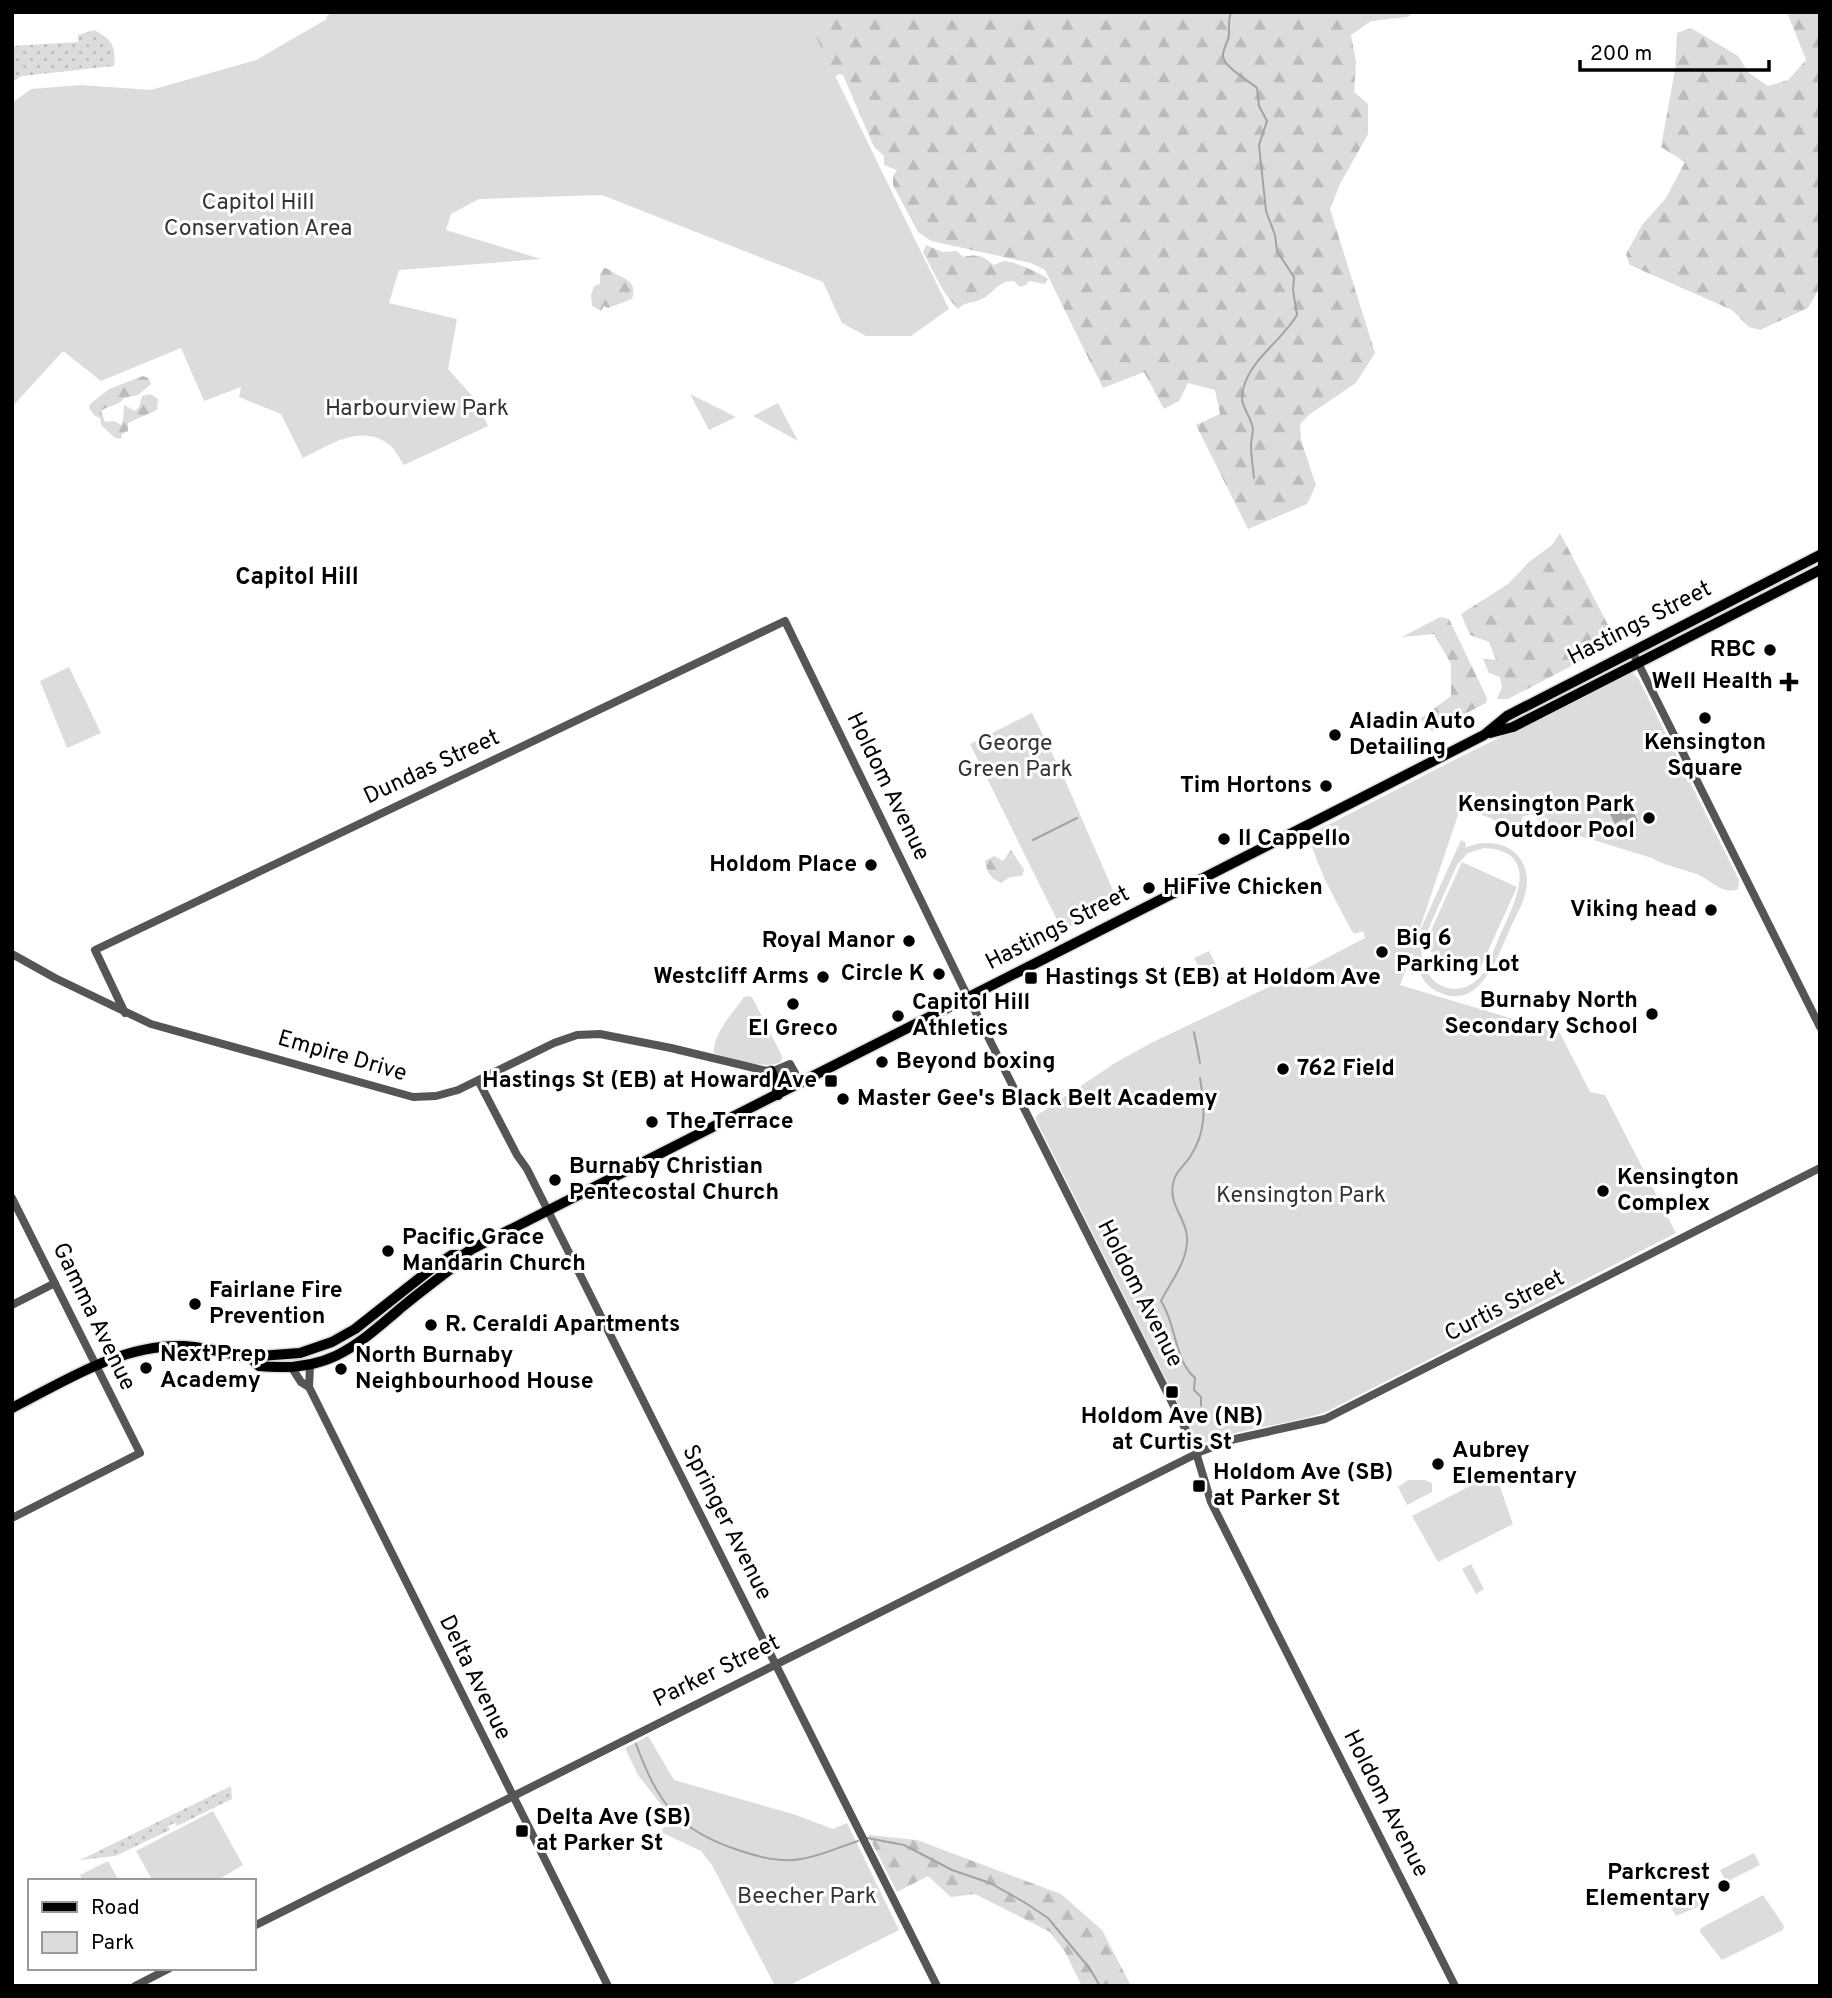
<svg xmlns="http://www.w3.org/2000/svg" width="1832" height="1998" viewBox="0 0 1832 1998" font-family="Overpass,sans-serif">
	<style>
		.grass { fill: url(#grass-dots) }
		.forest { fill: url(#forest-firs) }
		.park { fill: #dcdcdc; fill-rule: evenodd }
		.water { fill: url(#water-ripples) }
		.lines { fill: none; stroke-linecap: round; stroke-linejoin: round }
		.stream { stroke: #a3a3a3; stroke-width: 2 }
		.major-casing { stroke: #dbdbdb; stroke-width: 13 }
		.minor { stroke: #555; stroke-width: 8 }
		.major { stroke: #000; stroke-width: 10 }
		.poi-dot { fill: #000; stroke: #fff; stroke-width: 2.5 }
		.labels { text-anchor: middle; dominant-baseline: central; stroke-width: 6; stroke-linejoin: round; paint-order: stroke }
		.park-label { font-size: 23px; fill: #333; stroke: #fff }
		.street-label { font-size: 23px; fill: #000; stroke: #fff }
		.poi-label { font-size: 23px; font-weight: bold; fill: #000; stroke: #fff; text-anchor: start }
		.neighbourhood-label { font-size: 24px; font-weight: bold; fill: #000; stroke: #fff }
	</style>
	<defs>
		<pattern id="grass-dots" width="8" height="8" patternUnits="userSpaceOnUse" patternTransform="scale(1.75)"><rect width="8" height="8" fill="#dcdcdc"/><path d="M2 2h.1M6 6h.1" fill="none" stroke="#bbb" stroke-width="1.8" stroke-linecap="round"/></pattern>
		<pattern id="forest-firs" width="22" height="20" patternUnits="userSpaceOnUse" patternTransform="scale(1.75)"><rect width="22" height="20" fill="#dcdcdc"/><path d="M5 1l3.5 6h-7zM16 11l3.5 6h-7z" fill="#bbb"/></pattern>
		<pattern id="water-ripples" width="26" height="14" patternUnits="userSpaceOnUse" patternTransform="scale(1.75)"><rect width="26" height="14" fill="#a3a3a3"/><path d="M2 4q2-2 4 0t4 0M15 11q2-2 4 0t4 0" fill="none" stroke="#8b8b8b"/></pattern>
	</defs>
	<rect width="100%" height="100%" fill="#fff"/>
	<!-- grass -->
	<path class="grass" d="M94,30c18,10 22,15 20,36l-92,10 -10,6v-36l66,-4v-7z
		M231,1786l1,13 -55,27 -2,-3 -7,3 2,4 -55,26 -35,4z"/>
	<!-- forest -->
	<path class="forest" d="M332,12h1084l-9,5 -36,4 -20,14 5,27 -2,30 14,12v30l-28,50 -10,25 45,144 -19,30 -46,31 -10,10 1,16 15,45 -9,19 -59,25 -52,-104 24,-11 -5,-24 -27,-7 -9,18 -15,8 -20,-37 -41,16 -58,-118 -14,-7 -100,-22 -13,-9 -25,-47v-9l4,-6 -13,-5v-9l-10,-9 -31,-72 -4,-1 -6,4 -509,-52 3,-10z
		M1787,12h33v275l-12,21 -48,22 -11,-3 -17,-17 -102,-45 -4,-11 16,-29 24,-27 19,-36 -24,-15 14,-77 2,-37 14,-5 47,28 11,17 19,13 20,-6 18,-20z
		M926,245l16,7 15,-1 6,6c14,-3 20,-2 30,8 1,0 10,-4 11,-4 9,0 39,13 44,18l-3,5 -16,-3 -3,4 -6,2 -6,-6c-19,0 -20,14 -35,19 -11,5 -10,0 -21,9 -16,-16 -24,-37 -35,-57z
		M604,268c8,1 9,6 16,8 11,5 16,10 12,23l-24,9 -4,-2 -3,5 -9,-5 -1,-11 3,-9 6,-2v-9z
		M143,376l5,2 3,6 -13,11 -14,3c-6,9 -16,7 -23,13l4,11 9,-1 7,4 2,-5 1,-15 11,6 4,-4 3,-11 8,-2 8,5 -1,11 -29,13v8l-6,3 -1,5 -6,-1 -14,-13 -1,-7 -5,-2 -6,-8 1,-4 19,-15z
		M1560,533l57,109 -109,57h-11l5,-12 -2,-10 -11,-4 -6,-14 13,1 -7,-18 -19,-7 -9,-21 47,-30 21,-22 23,-17z
		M1440,617l9,2 38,79 -1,5 -54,28 -12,-12 31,-23v-32l-17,-30 -32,3z
		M1011,850l13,20 -2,6 -12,1 -9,6c-11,-5 -14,-11 -16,-22l9,-5 9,5z
		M868,1835l49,5 144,54 41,36 29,56h-49l-17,-34 -15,-20 -75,-38 -24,3 -23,-21 -31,16z"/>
	<!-- park -->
	<path class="park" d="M339,12h465l145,297 -38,27h-45l-24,-13 -19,-41 -221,-87 -123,4 -28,15 -5,16 95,29 -142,11 -10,33 68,16 -9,50 26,29 14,28 -84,39c-5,-7 -10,-18 -17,-22 -28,-19 -59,3 -84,15l-22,-44 -42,-17 2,-10 -37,14 -23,-53 -80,33 -38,-30 -51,56v-304l19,-14 50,-4 70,5 105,-30z
		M690,394l46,23 -27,13z
		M778,403l20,38 -45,-25z
		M69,667l32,66 -34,15 -27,-67z
		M1632,673l6,5 101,202 -1,9c-14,7 -26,-8 -39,-14 -12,-5 -40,-11 -47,-17l-111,-34 -8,-10 -10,2 -5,14 -57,-24 -44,131 44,-97 5,3 -1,5c27,-13 62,-1 62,33 0,17 -11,35 -18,50 -13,30 -32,85 -76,58 -14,-9 -14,-24 -21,-36l-12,32 160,48 30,59 15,3 71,138 -348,178c-41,15 -86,16 -127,33l-4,-2 -161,-322v-4l79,-53 38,-21 137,-65 75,-39 -2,-7 -9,3 -4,-6 -26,-50 -15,-38 3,-7 154,-79zM1484,848c59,3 30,56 16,87 -6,13 -11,33 -21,43 -28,27 -63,-1 -57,-35l35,-78 11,-12z
		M1032,713l29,58 58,133 -57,26 -92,-186z
		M1462,862l55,25 -39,86 -55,-25z
		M1209,951l14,28 -15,7 -14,-28z
		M749,996l3,1 30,59 -1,6c-15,8 -51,-3 -67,-9 -2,-19 20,-41 30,-56z
		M1495,1473l18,51 -75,38 -26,-46z
		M1408,1480h17l7,3v9l-25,13 -9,-18z
		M1471,1564l13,25 -8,5 -14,-25z
		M648,1736l26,44 119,34 40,15 14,-6 52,107 -111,56h-13l-63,-121 -11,-14 -38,-18 -1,-4 13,-7 -37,-47 -13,-27z
		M213,1811l30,54 -27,16h-63l-17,-30z
		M1754,1853l6,12 -34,17 -6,-12z
		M108,1861l11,20h-36l-3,-6z
		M1691,1889l9,17 -24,10 -7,-13 12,-6 1,3 6,-3 -2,-5z
		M1763,1895l21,31 -1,4 -61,30 -22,-28 1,-4z"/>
	<!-- water -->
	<path class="water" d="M1614,802l6,6 9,-5 9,18 -7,4 -7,-6 -9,5 -9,-18z"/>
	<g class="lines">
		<!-- stream -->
		<path class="stream" d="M1231,12c-3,9 -2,13 -2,22 0,7 -6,14 -6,21 -1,11 25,25 34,33l2,18 8,15 -8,24 7,66 9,24 2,16 17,26 -1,13 4,25c-14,24 -42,41 -52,68 -9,23 5,28 8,46 0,5 -2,11 -2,16 0,11 2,22 3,33
			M1033,840l44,-22
			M1194,1032l6,31
			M1200,1078c5,30 7,53 -10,79 -7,10 -15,15 -17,27 -4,21 12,33 14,52 2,24 -16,45 -26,65 16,24 12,57 34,77l-1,12 7,7v9
			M636,1744c22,59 41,86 102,106 20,7 42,13 63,9 20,-3 38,-12 57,-18
			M867,1838l37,7 48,25 38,13 34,19 24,16 42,51 10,17"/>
		<defs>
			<path id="major" d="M1490,733l23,-6 307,-157
				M771,1071l5,11 2,13
				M251,1358l8,8c68,7 94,-17 143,-59 18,-15 37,-29 55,-43l6,-9 9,-6 889,-451 123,-63 23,-19 313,-161
				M12,1408c53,-27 109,-64 171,-62 23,1 45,8 68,12l9,-2 40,-3 32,-11 23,-13 76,-60 21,-14h11"/>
		</defs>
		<!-- major casing -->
		<use href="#major" class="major-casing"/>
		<!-- minor -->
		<path class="minor" d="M1632,651l188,376
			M12,954l43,24 96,46 262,73 23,-1 22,-6 96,-47 23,-8 23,-1 71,14 96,23 9,-1 14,-6 11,20
			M125,1013l-30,-63 690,-329 178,366 231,459 17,56 244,484
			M478,1080l39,75 10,14 410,817
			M12,1198l128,255 -128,65
			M12,1305l43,-22
			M292,1368l9,14 8,5 299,599
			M309,1387l1,-21
			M254,1926l948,-475 33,-12 90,-20 495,-251
			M135,1986l35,-18"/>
		<!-- major -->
		<use href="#major" class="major"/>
	</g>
	<!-- markers -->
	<g class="poi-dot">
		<circle cx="1770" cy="650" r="7"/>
		<path d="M1785.5 671.5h7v7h7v7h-7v7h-7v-7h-7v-7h7z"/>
		<circle cx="1705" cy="718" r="7"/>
		<circle cx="1335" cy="735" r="7"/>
		<circle cx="1326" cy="786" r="7"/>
		<circle cx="1649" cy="818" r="7"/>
		<circle cx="1224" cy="839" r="7"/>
		<circle cx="871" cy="865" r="7"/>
		<circle cx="1149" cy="888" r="7"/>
		<circle cx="1711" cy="910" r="7"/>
		<circle cx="909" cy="941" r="7"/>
		<circle cx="1382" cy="952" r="7"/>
		<circle cx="939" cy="974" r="7"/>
		<circle cx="823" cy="977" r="7"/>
		<rect x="1024" y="971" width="14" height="14" rx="3.5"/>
		<circle cx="793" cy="1004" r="7"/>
		<circle cx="1652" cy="1014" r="7"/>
		<circle cx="898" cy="1016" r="7"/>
		<circle cx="882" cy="1062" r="7"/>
		<circle cx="1283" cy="1069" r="7"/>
		<rect x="824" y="1074" width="14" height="14" rx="3.5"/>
		<circle cx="843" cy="1099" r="7"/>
		<circle cx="652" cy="1122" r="7"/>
		<circle cx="555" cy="1180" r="7"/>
		<circle cx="1603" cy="1191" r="7"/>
		<circle cx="388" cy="1251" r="7"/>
		<circle cx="195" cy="1304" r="7"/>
		<circle cx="431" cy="1325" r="7"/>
		<circle cx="146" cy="1368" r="7"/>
		<circle cx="341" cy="1369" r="7"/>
		<rect x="1165" y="1385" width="14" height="14" rx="3.5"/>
		<circle cx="1438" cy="1464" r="7"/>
		<rect x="1192" y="1479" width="14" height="14" rx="3.5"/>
		<rect x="515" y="1824" width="14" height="14" rx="3.5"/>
		<circle cx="1724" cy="1886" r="7"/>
	</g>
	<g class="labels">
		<!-- park labels -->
		<g class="park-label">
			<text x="258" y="203">Capitol Hill<tspan x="258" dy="26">Conservation Area</tspan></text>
			<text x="417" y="409">Harbourview Park</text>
			<text x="1015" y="744">George<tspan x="1015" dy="26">Green Park</tspan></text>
			<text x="1301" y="1196">Kensington Park</text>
			<text x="807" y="1897">Beecher Park</text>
		</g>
		<!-- street labels -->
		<g class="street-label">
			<text transform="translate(1640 624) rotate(-27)">Hastings Street</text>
			<text transform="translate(432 768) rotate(-25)">Dundas Street</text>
			<text transform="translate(887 787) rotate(64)">Holdom Avenue</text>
			<text transform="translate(1058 929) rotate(-27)">Hastings Street</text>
			<text transform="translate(342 1057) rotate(16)">Empire Drive</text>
			<text transform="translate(1139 1294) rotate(63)">Holdom Avenue</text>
			<text transform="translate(1505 1307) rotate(-27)">Curtis Street</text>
			<text transform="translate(93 1317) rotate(64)">Gamma Avenue</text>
			<text transform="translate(726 1523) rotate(63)">Springer Avenue</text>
			<text transform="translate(717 1672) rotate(-26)">Parker Street</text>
			<text transform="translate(474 1678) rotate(64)">Delta Avenue</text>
			<text transform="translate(1385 1804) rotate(63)">Holdom Avenue</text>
		</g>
		<!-- poi labels -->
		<g class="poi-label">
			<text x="1756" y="650" text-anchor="end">RBC</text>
			<text x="1773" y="682" text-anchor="end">Well Health</text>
			<text x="1349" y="722">Aladin Auto<tspan x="1349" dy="26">Detailing</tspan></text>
			<text x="1705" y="743" text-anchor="middle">Kensington<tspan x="1705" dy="26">Square</tspan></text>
			<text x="1312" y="786" text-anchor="end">Tim Hortons</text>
			<text x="1635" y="805" text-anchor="end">Kensington Park<tspan x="1635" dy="26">Outdoor Pool</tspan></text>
			<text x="1238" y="839">Il Cappello</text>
			<text x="857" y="865" text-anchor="end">Holdom Place</text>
			<text x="1163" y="888">HiFive Chicken</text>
			<text x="1697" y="910" text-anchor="end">Viking head</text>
			<text x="1396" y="939">Big 6<tspan x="1396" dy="26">Parking Lot</tspan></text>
			<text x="895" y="941" text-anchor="end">Royal Manor</text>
			<text x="925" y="974" text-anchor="end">Circle K</text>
			<text x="809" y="977" text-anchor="end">Westcliff Arms</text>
			<text x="1045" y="978">Hastings St (EB) at Holdom Ave</text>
			<text x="1638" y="1001" text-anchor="end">Burnaby North<tspan x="1638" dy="26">Secondary School</tspan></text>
			<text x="912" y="1003">Capitol Hill<tspan x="912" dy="26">Athletics</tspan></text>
			<text x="793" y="1029" text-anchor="middle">El Greco</text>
			<text x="896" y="1062">Beyond boxing</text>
			<text x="1297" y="1069">762 Field</text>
			<text x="817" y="1081" text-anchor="end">Hastings St (EB) at Howard Ave</text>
			<text x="857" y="1099">Master Gee's Black Belt Academy</text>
			<text x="666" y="1122">The Terrace</text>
			<text x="569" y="1167">Burnaby Christian<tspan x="569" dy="26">Pentecostal Church</tspan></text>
			<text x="1617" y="1178">Kensington<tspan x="1617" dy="26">Complex</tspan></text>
			<text x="402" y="1238">Pacific Grace<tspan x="402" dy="26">Mandarin Church</tspan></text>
			<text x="209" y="1291">Fairlane Fire<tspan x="209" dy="26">Prevention</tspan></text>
			<text x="445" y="1325">R. Ceraldi Apartments</text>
			<text x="160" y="1355">Next Prep<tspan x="160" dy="26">Academy</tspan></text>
			<text x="355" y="1356">North Burnaby<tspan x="355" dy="26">Neighbourhood House</tspan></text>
			<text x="1172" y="1417" text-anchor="middle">Holdom Ave (NB)<tspan x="1172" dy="26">at Curtis St</tspan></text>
			<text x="1452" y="1451">Aubrey<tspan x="1452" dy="26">Elementary</tspan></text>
			<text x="1213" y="1473">Holdom Ave (SB)<tspan x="1213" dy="26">at Parker St</tspan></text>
			<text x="536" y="1818">Delta Ave (SB)<tspan x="536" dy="26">at Parker St</tspan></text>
			<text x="1710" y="1873" text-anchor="end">Parkcrest<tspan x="1710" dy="26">Elementary</tspan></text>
		</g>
		<!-- neighbourhood labels -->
		<g class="neighbourhood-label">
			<text x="297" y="578">Capitol Hill</text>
		</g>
	</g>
	<!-- border -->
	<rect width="1832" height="1998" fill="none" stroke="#000000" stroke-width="28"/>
	<!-- legend -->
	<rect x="28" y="1879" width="228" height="91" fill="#ffffff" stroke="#999999" stroke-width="2"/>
	<rect x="42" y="1902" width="35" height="10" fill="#000000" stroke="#999999" stroke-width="2"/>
	<text x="91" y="1914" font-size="21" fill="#000000">Road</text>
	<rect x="42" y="1932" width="35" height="21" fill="#dcdcdc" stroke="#999999" stroke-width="2"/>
	<text x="91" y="1949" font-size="21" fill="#000000">Park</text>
	<!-- scale -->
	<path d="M1580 60v10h189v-10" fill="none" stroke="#000000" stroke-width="3.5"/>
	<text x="1590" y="60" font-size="21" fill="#000000" stroke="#ffffff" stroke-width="5" paint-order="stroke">200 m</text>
</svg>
